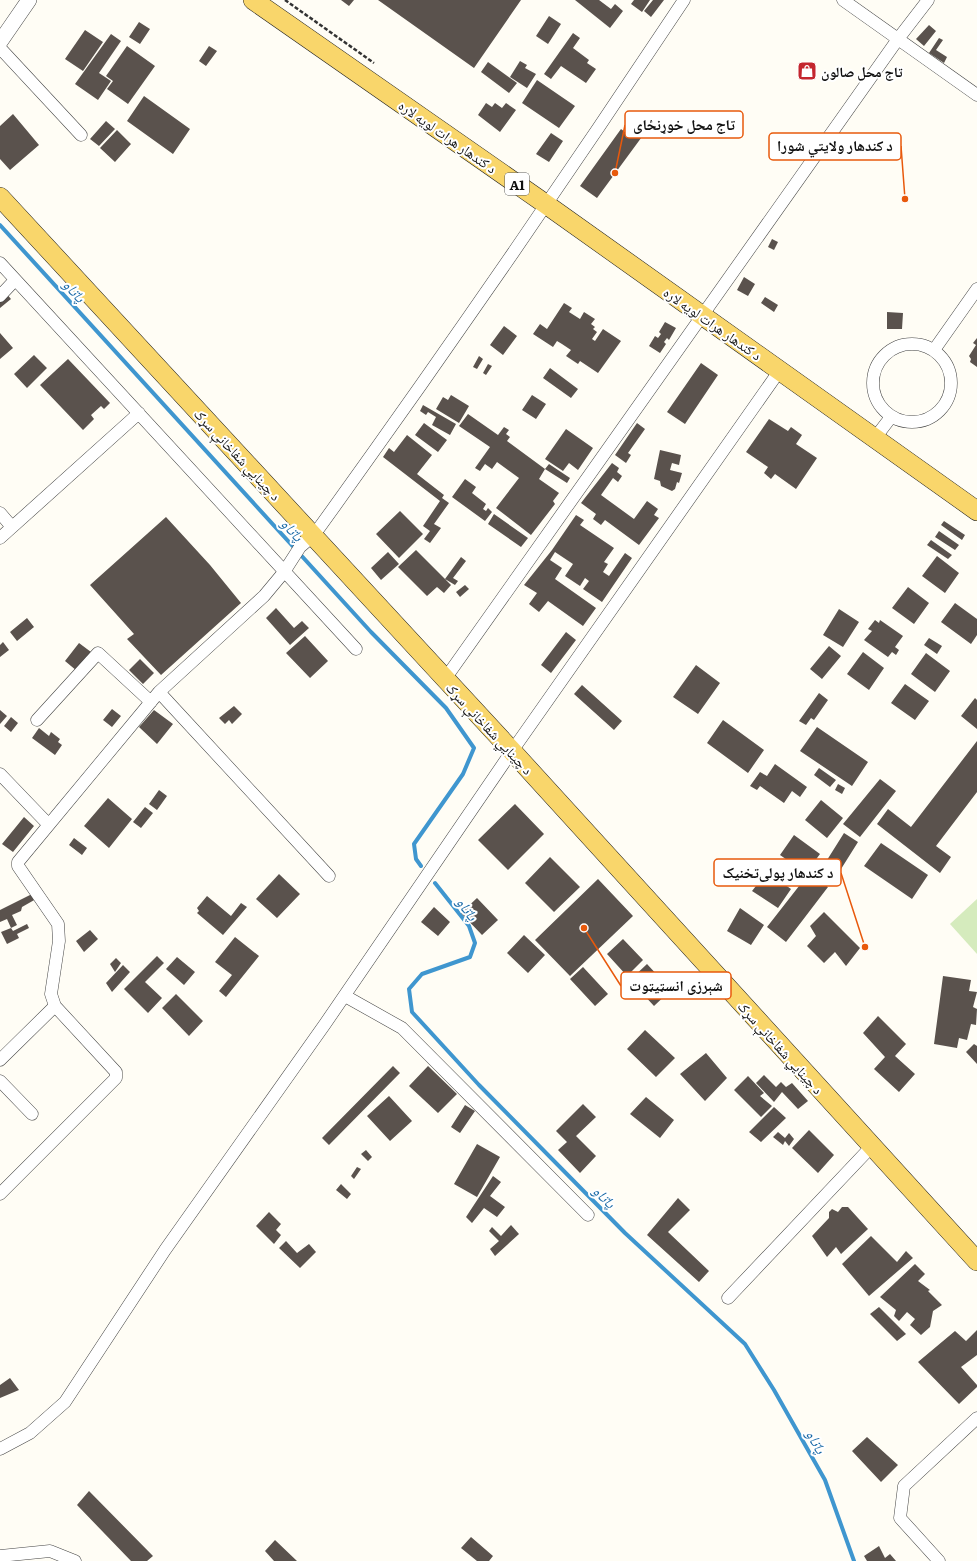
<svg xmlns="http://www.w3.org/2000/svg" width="977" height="1561" viewBox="0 0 977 1561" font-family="Literata,'Noto Naskh Arabic',serif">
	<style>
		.green { fill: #d5ebbd }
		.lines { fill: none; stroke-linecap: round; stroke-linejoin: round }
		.stream { stroke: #3f96cf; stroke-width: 4 }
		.building { fill: #5a524d }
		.minor-casing { stroke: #444; stroke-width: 13 }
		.tertiary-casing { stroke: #444; stroke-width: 16 }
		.primary-casing { stroke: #222; stroke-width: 20 }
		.path { stroke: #333; stroke-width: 2.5; stroke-dasharray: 4 2; stroke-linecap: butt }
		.minor { stroke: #fff; stroke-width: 12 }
		.tertiary { stroke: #fff; stroke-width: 15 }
		.primary { stroke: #f9d66b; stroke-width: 19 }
		.labels { text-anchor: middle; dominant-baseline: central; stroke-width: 4; stroke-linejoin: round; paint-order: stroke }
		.shield { fill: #fff; stroke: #585858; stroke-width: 1 }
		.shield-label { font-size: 13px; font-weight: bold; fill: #111 }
		.poi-label { font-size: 14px; font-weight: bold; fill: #111; stroke: #fff; text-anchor: start }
		.street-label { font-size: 14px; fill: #111; stroke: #fff }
		.water-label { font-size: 15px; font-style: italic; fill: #1768a6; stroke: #fff }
		.leader { fill: none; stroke: #e8590c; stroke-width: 1.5 }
		.callout-dot { fill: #e8590c; stroke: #fff; stroke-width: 1.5 }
		.callout { fill: #fff; stroke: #e8590c; stroke-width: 1.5 }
		.callout-label { font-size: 15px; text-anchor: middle; font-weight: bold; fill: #111 }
	</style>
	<rect width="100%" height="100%" fill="#fffdf5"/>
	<!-- green -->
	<path class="green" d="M977,899v55l-27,-30z"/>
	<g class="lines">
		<!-- stream -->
		<path class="stream" d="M0,225l371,407 75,76 28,40 -11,26 -49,70 2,15 5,7
			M435,883l34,43 6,17 -5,14 -48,17 -13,15 3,23 67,73 146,148 120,111 29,46 51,90 29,81"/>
	</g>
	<!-- building -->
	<path class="building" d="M341,0h13l-5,6z
		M378,0h143l-47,68z
		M575,0h24l12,9 4,-5 8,7 -13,17z
		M634,0h16l-8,12 -11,-8z
		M653,0h11l-13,17 -7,-6z
		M549,16l12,8 -13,20 -12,-8z
		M139,22l11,7 -10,15 -11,-7z
		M929,25l7,6 -12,15 -8,-7z
		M85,30l18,12 -20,29 -18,-12z
		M573,33l7,5 -7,10 16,12 -2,3 9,6 -10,14 -25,-17 -10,13 -7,-5z
		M111,34l10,7 -22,32 12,8 -13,19 -23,-16z
		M939,38l4,2 -7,10 11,7 -3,6 -15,-10z
		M127,46l28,20 -27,38 -21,-15 6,-8 -7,-5z
		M209,46l8,5 -11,15 -7,-5z
		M520,61l7,4 -2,3 11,6 -9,14 -17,-11z
		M488,62l29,21 -8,10 -28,-21z
		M537,80l38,26 -16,22 -37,-25z
		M144,96l46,33 -17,25 -46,-33z
		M486,103l6,4 3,-4 7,5 4,-5 10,7 -16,22 -22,-17z
		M13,114l26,31 -29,25 -10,-11v-33z
		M106,121l9,8 -16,17 -9,-7z
		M631,124l13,10 -47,64 -17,-12 41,-57 4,3z
		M117,130l14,14 -16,18 -15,-14z
		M551,133l12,8 -14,21 -13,-8z
		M772,239l6,3 -4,8 -6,-3z
		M744,277l11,7 -7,12 -11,-6z
		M5,292l6,7 -11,9v-12z
		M765,297l13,8 -4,7 -13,-9z
		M564,303l8,5 -3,4 11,7 4,-7 11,7 -4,5 4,3 -2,2 4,3 -5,7 3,2 8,-12 18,12 -23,32 -18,-12 -2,3 -12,-8 5,-6 -9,-6 -5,-3 -4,6 -20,-13 7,-10 7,5z
		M887,312l16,1 -1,16h-15z
		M665,322l11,6 -7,12 -2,-2 -3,4 2,2 -6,9 -11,-7 6,-10 3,2 3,-4 -2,-2z
		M504,326l13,10 -14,19 -13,-10z
		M0,333l13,15 -13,11z
		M977,338v29l-7,-5 1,-3 -2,-3 7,-11 -3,-2z
		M34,355l13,13 -20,20 -13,-14z
		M479,356l4,3 -6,10 -4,-2z
		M68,359l42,44 -6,6 -3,-3 -10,9 3,4 -11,11 -43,-45z
		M701,363l17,12 -33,49 -18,-12z
		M488,364l4,2 -6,9 -3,-2z
		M550,368l28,21 -7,9 -28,-20z
		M451,395l18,11 -10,17 -23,-14 7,-12 5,3z
		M532,395l14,9 -10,15 -14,-9z
		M423,405l33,19 -6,11 -18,-10 4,-8 -8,-5 -2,3 -6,-4z
		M468,414l30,21 6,-8 5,3 -3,4 4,3 -3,4 38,28 -6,10 20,14 -6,8 2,3 -24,31 -35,-27 23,-30 -22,-16 -5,7 -7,-5 -5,7 -5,-3 15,-21 -31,-21z
		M769,419l19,12 3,-4 11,8 -6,9 21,14 -21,31 -21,-15 -4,5 -7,-6 4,-6 -22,-15z
		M424,423l23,17 -9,12 -23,-17z
		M637,423l8,6 -17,24 3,2 -5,8 -11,-8z
		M566,429l27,19 -15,22 -9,-7 -6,8 -18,-12z
		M407,435l25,20 -15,19 27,21 -2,3 7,5 -15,21 7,4 -11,15 -6,-4 6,-8 -7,-5 17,-25 -57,-44 6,-9 5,4z
		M660,450l21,5 -2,10 -7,-2 -2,7 12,3 -3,10 -2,-1 -2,7 -3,2 -11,-5 -1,-5 -6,-2z
		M612,463l7,5 -2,4 5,4 -4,6 -5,-4 -12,17 33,24 13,-18 11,8 -4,6 5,3 -20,27 -34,-25 -4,5 -8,-6 3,-5 -15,-11z
		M549,464l21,14 -3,5 -22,-14z
		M465,479l11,8 -4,6 14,11 -3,5 3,2 2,-3 4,4 -7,9 -33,-24z
		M400,511l23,23 -24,24 -23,-24z
		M494,514l34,24 -7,9 -33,-23z
		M576,515l8,5 -4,5 34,23 -10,14 4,2 -5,8 6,4 16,-23 7,5 -30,44 -19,-13 6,-8 -4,-3 -5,8 -15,-10 8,-12 -18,-12 -5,8 12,8 -7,11 41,29 -13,18 -35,-25 -9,11 -10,-8 8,-11 -13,-8 28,-35z
		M166,517l44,48 31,38 -80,72 -34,-36 7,-5 -44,-49z
		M944,521l21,14 -3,5 -21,-15z
		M939,531l20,14 -4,5 -20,-13z
		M931,540l21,15 -4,4 -21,-14z
		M416,550l35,35 -7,8 -7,-6 -10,9 -29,-29z
		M388,552l11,12 -18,16 -10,-12z
		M937,556l22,17 -14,20 -23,-17z
		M461,557l5,4 -13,17 5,3 -3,4 -10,-6z
		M465,585l4,4 -9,8 -4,-5z
		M908,587l21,16 -15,21 -22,-16z
		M955,603l22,16v16l-6,9 -30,-22z
		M276,608l18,20 8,-7 7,7 -19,17 -24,-27z
		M839,609l20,13 -16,25 -20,-12z
		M27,618l7,9 -17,14 -7,-9z
		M875,620l4,3 1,-3 23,16 -8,11 4,3 -3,5 -4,-3 -4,5 -24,-17 8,-9 -4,-2z
		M566,632l10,8 -25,33 -10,-8z
		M305,636l23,25 -18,17 -24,-25z
		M929,638l13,8 -5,8 -13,-9z
		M3,642l6,8 -9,7v-12z
		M79,643l12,9 -14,19 -12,-10z
		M829,646l12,10 -19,23 -12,-10z
		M863,652l21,16 -15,22 -22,-16z
		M926,653l24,18 -15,21 -24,-18z
		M140,659l14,14 -11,11 -14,-14z
		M696,665l24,18 -22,31 -25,-17z
		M905,684l24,17 -14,19 -24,-17z
		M582,685l40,36 -8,9 -40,-36z
		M819,693l9,7 -14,20 -3,-2 -5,7 -7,-4z
		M975,698l2,2v29l-16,-13z
		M234,706l8,8 -10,10 -3,-4 -4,4 -6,-6z
		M112,709l9,7 -9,11 -9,-7z
		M0,710l7,6 -7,8z
		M154,710l19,14 -16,20 -18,-17z
		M11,717l7,6 -7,9 -7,-6z
		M723,720l41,30 -16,23 -41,-30z
		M817,727l51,35 -16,24 -52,-35z
		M39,728l10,8 2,-4 9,7 -2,3 4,3 -7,10 -23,-17z
		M977,741v51l-41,54 15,11 -11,16 -63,-49 11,-15 23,18z
		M775,764l32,23 -7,10 -8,-6 -8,12 -24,-17 -3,4 -7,-4 10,-14 7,4z
		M819,768l17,12 -6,7 -16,-12z
		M880,779l16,12 -36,46 -17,-13z
		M838,784l7,4 -3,6 -7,-4z
		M159,790l8,6 -10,14 -8,-6z
		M108,798l24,21 -23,29 -25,-22z
		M821,800l22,18 -16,20 -22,-18z
		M515,804l29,30 -36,36 -30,-30z
		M145,807l8,6 -12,15 -8,-6z
		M24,817l10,9 -21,26 -11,-8z
		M844,833l14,9 -22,35 -14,-9z
		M794,835l26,19 -14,19 -26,-18z
		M74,838l13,10 -5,7 -13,-10z
		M881,843l47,32 -16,24 -48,-33z
		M550,857l30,30 -26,25 -29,-29z
		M767,872l24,17 -13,19 -26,-17z
		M810,872l18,15 -42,55 -19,-15z
		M279,874l21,20 -23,24 -21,-19z
		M598,879l35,37 -63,60 -35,-36z
		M32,894l4,5 -14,8 -1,4 -9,4 5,10 -6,3 -4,-9 -7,3v-12z
		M207,896l24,20 10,-13 6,4 -24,28 -26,-22 2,-2 -2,-3z
		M477,898l21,22 -16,15 -21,-22z
		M434,907l16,15 -12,14 -17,-14z
		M740,908l24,17 -13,20 -24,-14z
		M824,912l36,36 -14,18 -11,-14 -11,11 -17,-17 9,-10 -6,-10z
		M27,924l2,4 -12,6 2,4 -12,6 -6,-12 10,-4 2,3z
		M90,930l8,9 -14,13 -8,-11z
		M524,935l21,20 -17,18 -21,-20z
		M235,937l24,19 -33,41 -7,-6 13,-16 -17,-13z
		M623,939l20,21 -16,16 -20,-22z
		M157,956l7,7 -19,19 17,16 -14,15 -24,-24z
		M177,957l18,15 -11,13 -18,-16z
		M116,958l5,5 -6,9 -5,-8z
		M647,964l24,26 -17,16 -24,-26z
		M123,965l7,7 -18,20 -6,-9z
		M583,967l25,27 -13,12 -25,-27z
		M943,976l28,4 -2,11 8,1 -4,15 4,2 -1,16 -5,-1 -4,16 -8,-2 -2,10 -23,-4z
		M176,994l27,27 -14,15 -27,-28z
		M878,1016l28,28 -11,12 20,18 -16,18 -25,-23 11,-12 -22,-24z
		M645,1030l30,28 -19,19 -29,-28z
		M974,1044l3,2v18l-11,-12z
		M706,1053l21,25 -22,23 -25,-27z
		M393,1066l7,7 -71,72 -7,-7z
		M428,1066l29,28 -19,19 -29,-27z
		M764,1075l12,12 5,-5 5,5 6,-4 16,18 -10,8 -16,-17 -8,10 -18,-19z
		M748,1076l16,17 -4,3 12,10 -11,11 -27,-27z
		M389,1096l23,25 -22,20 -23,-25z
		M646,1097l28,23 -14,18 -30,-24z
		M583,1104l13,13 -20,19 20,20 -16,17 -22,-23 9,-8 -11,-11z
		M465,1105l10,6 -15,22 -9,-6z
		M774,1107l12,11 -25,24 -12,-10z
		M809,1130l25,25 -16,18 -26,-25z
		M778,1132l7,6 4,-5 5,6 -5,7 -4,-5 -2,4 -10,-8z
		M477,1144l23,13 -23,40 -23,-13z
		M366,1150l6,7 -4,4 -7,-7z
		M357,1167l4,2 -7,10 -3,-3z
		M493,1176l8,6 -11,14 15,11 -8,10 -13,-9 -12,15 -6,-6z
		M341,1184l10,10 -4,5 -11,-9z
		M678,1198l12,12 -22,22 41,39 -10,11 -52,-47z
		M842,1207h6l20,22 -27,25 -5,-7 -9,10 -15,-21 17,-18v-6l3,-3 6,3z
		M269,1212l12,12 -5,6 5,5 -7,9 -18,-18z
		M511,1225l8,9 -24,22 -5,-7 9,-8 -10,-10 3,-4 9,9z
		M871,1236l26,26 9,-11 7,7 -44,38 -27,-32z
		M286,1241l11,12 12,-9 7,8 -16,16 -21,-20z
		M915,1264l10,10 -7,7 12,9 -2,1 14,14 -9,6 -3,16 -9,8 -11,-10 5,-6 -8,-7 -8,9 -5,-5 2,-6 -16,-13z
		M879,1307l27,27 -9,7 -27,-27z
		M977,1330v25l-16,12 16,18v2l-18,17 -41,-42 37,-31 11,10z
		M10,1378l9,12 -19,8v-13z
		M867,1437l31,28 -17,17 -29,-31z
		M89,1491l64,65 -6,5h-16l-54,-56z
		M471,1537l22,19 -4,5h-12l-16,-13z
		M275,1540l22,21h-23l-9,-10z
		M879,1546l6,12 5,-4 6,7h-29l-3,-5z"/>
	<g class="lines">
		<defs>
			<path id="minor" d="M843,0l134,95
				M0,48l81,87
				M0,263l356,386
				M0,296l15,-16
				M873 383a39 39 0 1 1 78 0a39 39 0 1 1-78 0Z
				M934,350l43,-61
				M875,438l16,-21
				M0,513l12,14
				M0,538l139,-125
				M445,679l453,-640 30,-39
				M159,692l170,184
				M37,720l61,-67 53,49
				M0,774l48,50
				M345,996l57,32 186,187
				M0,1060l55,-54
				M0,1081l32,33
				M0,1194l116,-116v-6l-61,-66 -4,-12 8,-53 -1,-17 -40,-58v-4l141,-170 105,-96 20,-24 16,-25 14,-12c127,-176 250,-354 370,-535
				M728,1298l144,-152
				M0,1449l30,-16 35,-31 100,-152 160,-226 187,-273 268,-381
				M0,1556l50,-5 25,10
				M939,1561l-39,-43 4,-32 73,-68"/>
			<path id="tertiary" d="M0,42l29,-42"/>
			<path id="primary" d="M253,0l294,205 430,306
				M0,197l512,554 465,510"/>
		</defs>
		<!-- minor casing -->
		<use href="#minor" class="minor-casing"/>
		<!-- tertiary casing -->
		<use href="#tertiary" class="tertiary-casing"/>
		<!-- primary casing -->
		<use href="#primary" class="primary-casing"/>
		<!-- path -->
		<path class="path" d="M285,0l89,63"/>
		<!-- minor -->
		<use href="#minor" class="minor"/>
		<!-- tertiary -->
		<use href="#tertiary" class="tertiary"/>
		<!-- primary -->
		<use href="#primary" class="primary"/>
	</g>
	<!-- icons -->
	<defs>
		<symbol id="shop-square" viewBox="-11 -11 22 22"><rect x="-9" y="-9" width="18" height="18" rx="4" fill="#c4262e" stroke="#fff"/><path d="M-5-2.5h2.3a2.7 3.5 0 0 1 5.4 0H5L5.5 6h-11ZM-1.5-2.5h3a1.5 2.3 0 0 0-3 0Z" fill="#fff"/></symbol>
	</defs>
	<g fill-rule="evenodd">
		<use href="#shop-square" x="796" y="60" width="22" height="22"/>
	</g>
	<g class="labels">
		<!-- shield labels -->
		<rect class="shield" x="505" y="173" width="24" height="22" rx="3"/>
		<g class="shield-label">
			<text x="517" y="184">A1</text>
		</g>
		<!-- poi labels -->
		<g class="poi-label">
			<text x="821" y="71">تاج محل صالون</text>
		</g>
		<!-- street labels -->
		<g class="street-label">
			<text transform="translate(448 136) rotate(35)">د کندهار هرات لویه لاره</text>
			<text transform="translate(713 323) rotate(35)">د کندهار هرات لویه لاره</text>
			<text transform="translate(238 454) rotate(47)">د چينايي شفاخانې سړک</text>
			<text transform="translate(490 728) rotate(47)">د چينايي شفاخانې سړک</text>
			<text transform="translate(781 1047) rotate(48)">د چينايي شفاخانې سړک</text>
		</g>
		<!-- water labels -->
		<g class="water-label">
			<text transform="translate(75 290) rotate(48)">پاتاو</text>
			<text transform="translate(293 529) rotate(48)">پاتاو</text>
			<text transform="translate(468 908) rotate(54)">پاتاو</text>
			<text transform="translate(605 1196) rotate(45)">پاتاو</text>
			<text transform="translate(817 1441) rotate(61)">پاتاو</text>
		</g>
	</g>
	<!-- callouts -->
	<path class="leader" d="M615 173L625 125M905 199L901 146M865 947L841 873M584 928L621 986"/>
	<g class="callout-dot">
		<circle cx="615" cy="173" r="4"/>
		<circle cx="905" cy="199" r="4"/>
		<circle cx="865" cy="947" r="4"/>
		<circle cx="584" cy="928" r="4"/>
	</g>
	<g class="callout">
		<rect x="625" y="111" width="118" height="27" rx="4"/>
		<rect x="769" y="133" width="132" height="27" rx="4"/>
		<rect x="714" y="859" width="127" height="27" rx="4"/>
		<rect x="621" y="972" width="110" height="27" rx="4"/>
	</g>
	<g class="callout-label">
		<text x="684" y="130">تاج محل خوړنځای</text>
		<text x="835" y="151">د کندهار ولايتي شورا</text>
		<text x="778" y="878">د کندهار پولی‌تخنیک</text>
		<text x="676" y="991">شېرزی انسټيټوت</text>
	</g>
</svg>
